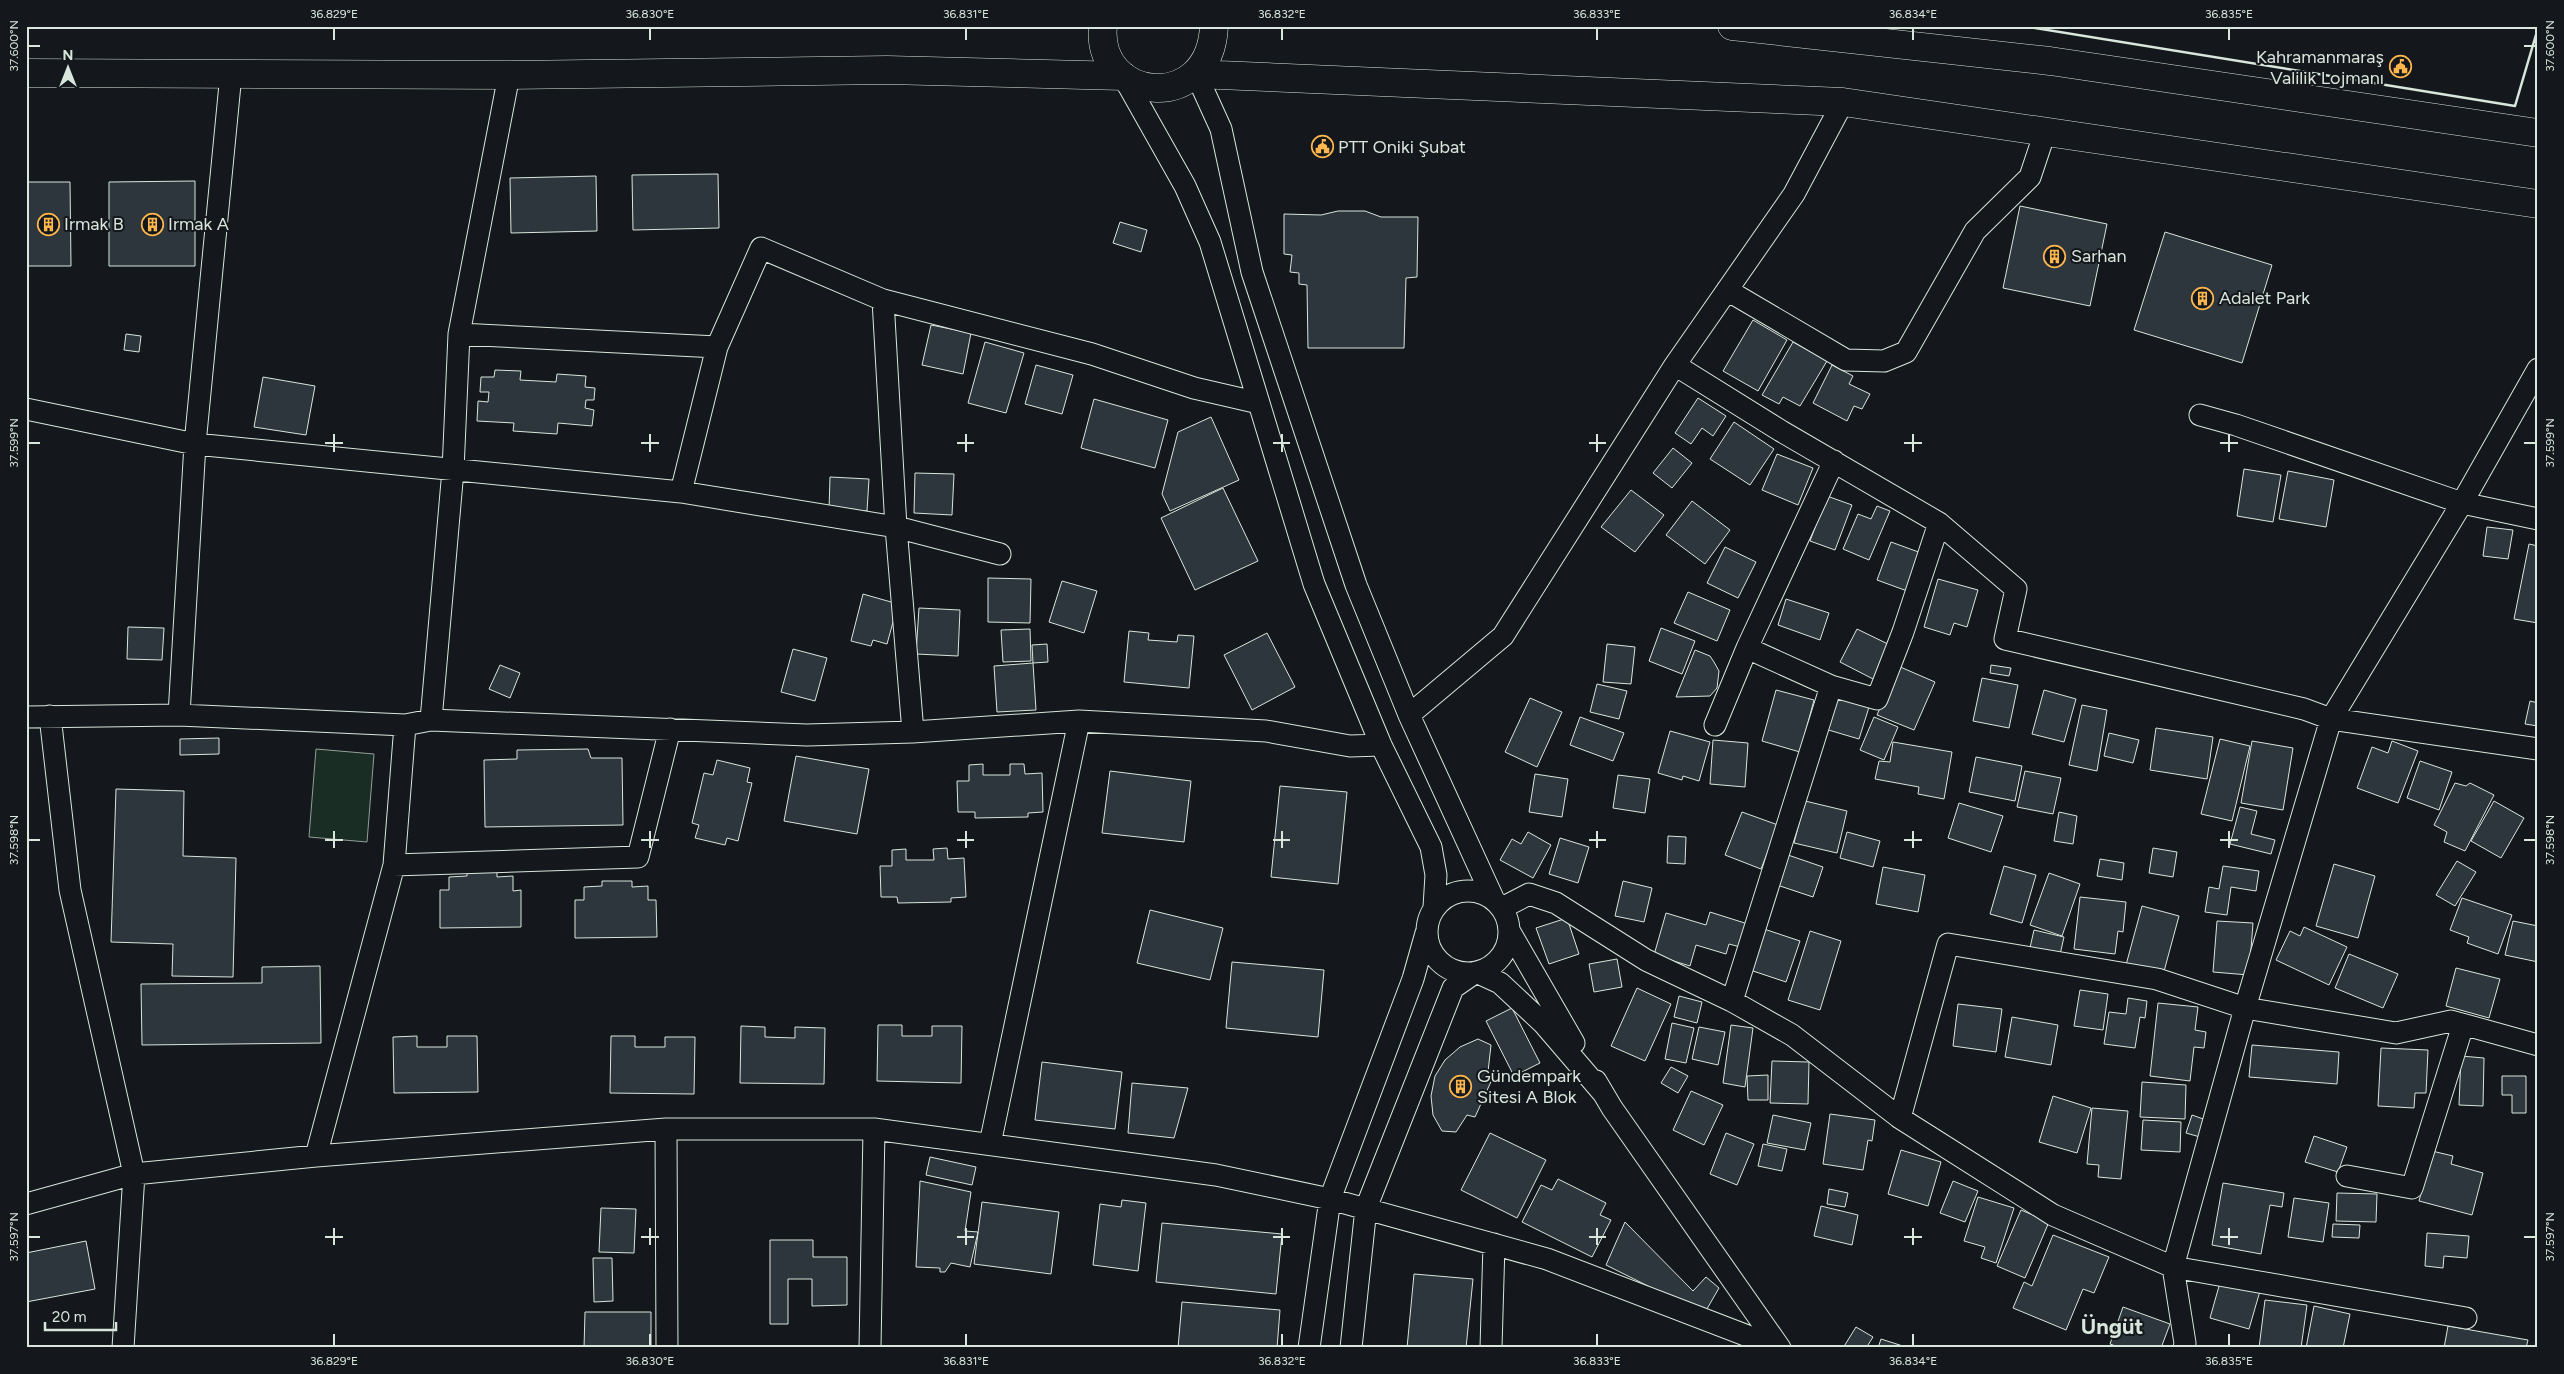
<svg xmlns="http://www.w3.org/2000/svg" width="2564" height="1374" viewBox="0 0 2564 1374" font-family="Figtree,sans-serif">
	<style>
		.green { fill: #1a2d24; stroke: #939e99 }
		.building { fill: #2c363c; stroke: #d8e6dc }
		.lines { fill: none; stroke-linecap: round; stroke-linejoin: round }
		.street-casing { stroke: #d8e6dc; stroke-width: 23 }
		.primary-casing { stroke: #d8e6dc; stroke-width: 29 }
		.street { stroke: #14181c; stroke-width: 21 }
		.primary { stroke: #14181c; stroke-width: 28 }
		.wall { stroke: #d8e6dc; stroke-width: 2.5 }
		.ticks { fill: none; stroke: #d8e6dc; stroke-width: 2 }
		.labels { text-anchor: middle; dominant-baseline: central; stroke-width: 4; stroke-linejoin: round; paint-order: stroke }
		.poi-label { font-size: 18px; fill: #d8e6dc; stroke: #14181c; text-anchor: start }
		.district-label { font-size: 22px; font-weight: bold; fill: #d8e6dc; stroke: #14181c }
		.neatline { fill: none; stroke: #d8e6dc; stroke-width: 2 }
		.ticks-label { font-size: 12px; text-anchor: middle; fill: #d8e6dc }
	</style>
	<rect width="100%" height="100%" fill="#14181c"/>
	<!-- green -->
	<path class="green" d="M316,749l58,5 -7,88 -58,-5z"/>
	<!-- building -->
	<path class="building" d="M718,174l1,54 -86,2 -1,-55z
		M596,176l1,55 -86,2 -1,-55z
		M195,181v85h-86v-84z
		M26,182h44l1,84h-45z
		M2020,206l87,18 -17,82 -87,-18z
		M1338,211h27l16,6h37l-1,60 -11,1 -2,70h-96l-1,-63 -8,-1v-11l-9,-1 2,-17 -8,-1v-40l37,1z
		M1120,222l27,8 -6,22 -28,-9z
		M2165,232l107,33 -30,98 -108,-33z
		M1753,320l34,20 -29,51 -35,-20z
		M931,325l40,8 -8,41 -41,-9z
		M126,334l15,2 -2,16 -15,-2z
		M985,342l39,11 -18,60 -38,-10z
		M1793,342l34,19 -27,45 -17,-9 -4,7 -17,-9z
		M1036,365l37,10 -11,39 -37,-10z
		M1832,365l21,11 -4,8 21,10 -8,15 -8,-3 -7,15 -34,-18z
		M495,370l26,1 -1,9 36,2 1,-8 29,2 -1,11 10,1 -1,12h-8l-1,8 9,2 -2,16 -34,-3 -1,11 -44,-3 1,-8 -37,-2 1,-20 10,1 1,-10h-9l1,-15h13z
		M263,377l52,9 -9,49 -52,-8z
		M1698,398l28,18 -13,20 -11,-8 -11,16 -16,-11z
		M1094,399l74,21 -13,48 -74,-20z
		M1211,417l28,63 -69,31 -8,-17 16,-62z
		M1734,422l40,27 -24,36 -40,-26z
		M1673,448l19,15 -20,25 -19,-15z
		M1777,454l36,14 -15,37 -36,-15z
		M2244,469l37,6 -8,47 -36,-6z
		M2288,471l46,9 -8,47 -47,-8z
		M915,473l39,1 -2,41 -38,-2z
		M830,477l39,2 -2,32 -38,-1z
		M1223,488l35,73 -63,29 -34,-72z
		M1631,490l33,25 -29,37 -34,-25z
		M1827,496l25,9 -17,45 -25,-9z
		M1692,501l38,29 -25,34 -39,-29z
		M1877,506l13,5 -21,49 -26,-11 15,-35 13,5z
		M2487,527l26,3 -5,29 -25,-3z
		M1891,542l33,12 -14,38 -33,-12z
		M2529,544l9,2v77l-24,-4z
		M1725,547l31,15 -18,36 -31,-15z
		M988,578l43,1 -1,44 -42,-1z
		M1938,579l40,11 -11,37 -13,-4 -4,12 -26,-8z
		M1062,581l35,10 -13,42 -35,-11z
		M1688,592l42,18 -13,31 -43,-18z
		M863,594l35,10 -11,40 -14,-4 -2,6 -20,-5z
		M1786,599l43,14 -9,27 -42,-15z
		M919,608l41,2 -2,46 -42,-2z
		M128,627l36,1 -2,32 -35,-1z
		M1661,628l34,13 -13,33 -33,-13z
		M1030,629l1,32 -28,1 -2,-32z
		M1857,629l35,17 -17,34 -35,-18z
		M1129,631l20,2 -1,7 29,2 1,-7 16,1 -5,52 -65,-6z
		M1267,633l28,54 -43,23 -28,-55z
		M1047,644l1,18 -15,1 -1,-18z
		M1607,644l28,3 -4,37 -28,-2z
		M793,649l34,9 -12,43 -34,-9z
		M1695,650l15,6 4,6 5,9 -2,17 -7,8 -34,1z
		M1033,663l3,47 -39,2 -3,-46z
		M500,665l20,8 -10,25 -21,-9z
		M1991,665l20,3 -2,8 -19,-3z
		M1898,666l37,16 -21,48 -37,-15z
		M1982,678l36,7 -9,43 -36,-7z
		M1597,684l30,7 -8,28 -29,-7z
		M1776,690l38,10 -14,52 -38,-11z
		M2044,690l32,9 -12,43 -32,-8z
		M1835,694l35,10 -11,35 -34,-10z
		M1530,698l32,14 -25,55 -32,-15z
		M2530,701l8,2v23l-13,-2z
		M2082,705l25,5 -10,61 -28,-6z
		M1580,717l44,16 -11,28 -43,-16z
		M1874,717l24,10 -14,33 -24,-10z
		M2156,728l57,9 -6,42 -57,-9z
		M1670,731l40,11 -11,39 -16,-5 -1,4 -24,-7z
		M2109,733l30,7 -6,23 -29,-7z
		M219,738v16l-39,1v-16z
		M2220,739l30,7 -18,75 -31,-7z
		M1713,740l35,3 -3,44 -35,-3z
		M2252,741l41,7 -10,62 -42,-7z
		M2392,741l26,10 -20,52 -41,-15 15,-41 16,6z
		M1893,742l59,10 -8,47 -26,-5 1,-7 -44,-8 4,-18 11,1z
		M588,749l3,9h31l1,67 -138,2 -1,-67 33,-1v-9z
		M796,756l73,13 -12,65 -73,-13z
		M1976,757l46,9 -7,35 -46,-9z
		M717,760l33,8 -3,14 5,1 -14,58 -11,-3 -2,7 -30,-7 4,-13 -7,-2 12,-50 9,2z
		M2420,761l32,11 -13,38 -32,-12z
		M983,764v11h27v-11h14l1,10 17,-1 1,39 -15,1v4l-53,1v-6h-17l-1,-31h12v-16z
		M1110,771l81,10 -7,61 -82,-9z
		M2025,771l36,7 -8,36 -36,-7z
		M1535,774l33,5 -6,38 -33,-5z
		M1618,775l32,4 -5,34 -32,-5z
		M2455,783l11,3 4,-3 24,12 -29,56 -21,-9 3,-10 -13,-7z
		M1280,786l67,6 -9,92 -67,-7z
		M116,789l68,2 -1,65 53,2 -3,119 -61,-1 1,-32 -62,-2z
		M1805,801l42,10 -10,42 -43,-10z
		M2494,801l30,17 -23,40 -30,-17z
		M1959,803l44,13 -12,36 -43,-14z
		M2240,807l17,4 -6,23 24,6 -4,14 -41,-10z
		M1742,812l36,13 -17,44 -36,-14z
		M2059,812l18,4 -4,28 -19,-3z
		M1528,832l23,13 -18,33 -33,-18 12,-21 9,5z
		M1847,832l33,9 -7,26 -33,-9z
		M1668,836l18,1 -1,27 -18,-1z
		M1560,838l29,9 -11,36 -29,-9z
		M947,848l1,11 16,-1 2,39 -15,1v4l-53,1 -1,-6h-16l-1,-31h12v-16l14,-1v11h28l-1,-11z
		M2153,848l24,4 -4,25 -24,-4z
		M1788,855l35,12 -10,30 -36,-12z
		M2100,859l24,4 -2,17 -25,-4z
		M2457,861l19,11 -21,34 -19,-11z
		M2334,864l41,12 -17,62 -42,-12z
		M2004,866l32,9 -14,48 -32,-9z
		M2223,866l36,5 -3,20 -25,-4 -4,28 -22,-3 4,-25 10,2z
		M1883,867l42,8 -7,37 -42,-8z
		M467,871h30v6l16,-1v15l8,-1v37l-81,1v-38h9v-13l18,-1z
		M2049,873l31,11 -18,52 -32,-11z
		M602,881h30v6l16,-1v14h8l1,37 -82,1v-38h9v-13l18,-1z
		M1623,881l29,7 -8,34 -29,-6z
		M2080,897l46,5 -3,30 -5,-1 -3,23 -41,-5z
		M2462,898l50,17 -14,39 -31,-11 2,-6 -19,-7z
		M2142,906l37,10 -16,59 -37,-10z
		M1150,910l73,18 -13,52 -73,-17z
		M1710,912l41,13 -7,23 -15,-4 -3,10 -30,-9 -6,21 -36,-11 12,-42 40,12z
		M1567,918l12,36 -30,10 -13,-36z
		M2217,921l36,2 -4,52 -36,-3z
		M2513,921l25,5v36l-33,-7z
		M2304,927l43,20 -18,38 -53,-25 14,-29 10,5z
		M1764,929l36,12 -14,41 -36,-12z
		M2034,930l30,7 -5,22 -30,-7z
		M1810,931l31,10 -21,69 -32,-10z
		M2349,954l49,20 -15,34 -48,-20z
		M1617,959l5,28 -28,5 -5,-28z
		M1232,962l92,8 -6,67 -92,-9z
		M320,966l1,77 -179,2 -1,-61 121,-1v-16z
		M2456,968l44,11 -11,39 -43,-12z
		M1637,988l34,16 -26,57 -34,-15z
		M2080,990l28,4 -5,36 -29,-4z
		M1679,996l23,6 -5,21 -23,-6z
		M2128,998l19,3 -2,17 -5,-1 -5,31 -31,-4 5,-32 17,2z
		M2158,1003l40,4 -3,23 11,2 -2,16 -10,-1 -4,34 -40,-5z
		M1958,1004l44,5 -6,43 -43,-6z
		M1512,1008l28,55 -26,13 -28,-55z
		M2012,1017l46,8 -7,40 -46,-8z
		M1672,1023l22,5 -8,35 -21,-4z
		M878,1025h24v11h30v-10h30l-1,57 -84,-2z
		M1731,1025l22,3 -8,59 -22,-4z
		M741,1026l24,1v10l30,1v-11l30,1 -1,56 -84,-1z
		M1699,1027l26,5 -7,33 -26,-6z
		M417,1036v11h30v-11h30l1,56 -84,1 -1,-56z
		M611,1036h24v11h30v-10h30l-1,57 -84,-1z
		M1478,1039l13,6 -3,27 6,3 -19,42 -8,-2 -11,17 -14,-1 -9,-16 -2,-19 4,-20 10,-16 15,-13z
		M2252,1045l87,7 -2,32 -88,-7z
		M2381,1048l47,2 -2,43h-11l-1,15 -36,-2z
		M2461,1056l23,2 -1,48 -24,-1z
		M1772,1061l37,1 -1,42 -38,-1z
		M1042,1062l80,10 -7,57 -80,-9z
		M1671,1067l17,9 -10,17 -17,-10z
		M1768,1075v25h-20l-1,-24z
		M2502,1076h24v37h-14v-18h-10z
		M2142,1082l44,3 -1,34 -45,-2z
		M1132,1083l56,5 -14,50 -46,-5z
		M1691,1091l32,14 -19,40 -31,-15z
		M2053,1096l38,12 -14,45 -38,-11z
		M2092,1108l36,3 -7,68 -23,-2 1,-12 -12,-1z
		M1830,1114l45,6 -3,21 -4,-1 -5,30 -40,-6z
		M1773,1115l38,8 -6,27 -38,-7z
		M2192,1115l14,5 -6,17 -14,-4z
		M2143,1120l38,2 -1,30 -39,-2z
		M1490,1133l56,27 -29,58 -56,-28z
		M1726,1133l28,11 -17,41 -27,-11z
		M2314,1136l33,11 -9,25 -33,-10z
		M1763,1144l24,5 -5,22 -24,-5z
		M1901,1150l40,12 -13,44 -40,-12z
		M2432,1151l21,5 -2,8 32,9 -11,42 -53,-14z
		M930,1157l46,10 -4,18 -46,-10z
		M1558,1179l48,24 -6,12 11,5 -19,37 -70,-35 19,-37 11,5z
		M920,1181l51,11 -6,39 13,1 -8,35 -19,-4 -6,9h-5v-4l-24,-1z
		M1953,1181l25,10 -13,31 -25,-9z
		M2223,1183l61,10 -2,14 -12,-2 -9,49 -49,-9z
		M1829,1189l19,4 -3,14 -18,-3z
		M2337,1193l40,1 -1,28 -40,-1z
		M1978,1197l36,11 -18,55 -15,-5 4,-11 -21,-6z
		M2294,1198l35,5 -6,39 -35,-5z
		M1122,1200l24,3 -8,68 -45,-6 7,-61 21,3z
		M982,1202l77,10 -8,62 -77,-10z
		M1821,1206l37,9 -6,30 -38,-9z
		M601,1208l35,1 -2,44 -35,-1z
		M2021,1210l28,12 -24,56 -28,-12z
		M1625,1222l68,69 13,-14 13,11 -15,26 -98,-49z
		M1162,1223l120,11 -6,60 -120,-12z
		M2333,1224l27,1 -1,13 -27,-1z
		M2427,1233l42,3 -2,22 -23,-2 -1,12 -18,-2z
		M2053,1235l56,22 -15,36 -11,-4 -17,41 -53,-22 11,-26 8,4z
		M770,1240h43v17h34v48l-35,1v-27h-24v45h-18z
		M86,1241l9,48 -69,13v-49z
		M593,1258h19l1,43 -19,1z
		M1414,1274l59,5 -7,69h-59z
		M2221,1279l39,12 -11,38 -39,-11z
		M2265,1300l42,5 -6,43h-42z
		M1182,1302l98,8 -3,38h-99z
		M2314,1306l36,8 -7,34h-37z
		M2123,1307l47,17 -9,24h-40l-11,-4z
		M585,1312h66v36h-67z
		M2448,1326l80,14 -2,8h-82z
		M1856,1327l17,10 -7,11h-23z
		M1881,1339l28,9h-31z"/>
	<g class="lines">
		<defs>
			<path id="street" d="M1196,74l25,55 31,143 104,313 53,130 84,183
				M1123,76l62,110 25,56 104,342 67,161 50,102 5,28 -2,32
				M1727,290l119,70 38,1 22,-9 69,-121 55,-54 15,-45
				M883,300l13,227 17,205
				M459,334l258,13
				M1675,365l106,66 158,92 77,66 -11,50 299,70 27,10 207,30
				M26,409l169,35 486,48 215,35 104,27
				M2200,415l36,10 226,78 76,16
				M681,492l36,-145 44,-99 122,52 209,54 102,34 65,15
				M1747,648l84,38 46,13 26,-67 36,-109
				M179,715l16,-271 36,-370
				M1409,715l94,-79 172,-271 119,-171 49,-92
				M50,716l20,174 64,284 -11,174
				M26,717l153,-2 226,10 26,-5 376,15 106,-3 166,-11 187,10 84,15 31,-1
				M431,720l22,-250 6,-136 50,-259
				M1715,725l32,-77 87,-187
				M394,865l244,-8 32,-128
				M1427 932a41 41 0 1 1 82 0a41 41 0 1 1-82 0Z
				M1502,908l27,-14 27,9 90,57 86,41 60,34 108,83 153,97 120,52 293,51
				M1510,932l64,111
				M1732,1001l99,-315
				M1596,1081l16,27 168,240
				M1900,1118l48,-174 209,35 88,29 151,25 55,-12 87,24
				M666,1129l1,219
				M990,1144l89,-423
				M316,1156l78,-291 11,-140
				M2347,1176l65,12 51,-163
				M26,1204l108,-30 182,-18 350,-27h208l342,46 114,24 217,60 232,89
				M870,1348l4,-219
				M1309,1348l21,-149 83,-220 13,-46
				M1351,1348l15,-140 87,-220 23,-16 24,11 43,40 60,70
				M1491,1348l3,-104
				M2184,1348l1,-5 -12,-76 72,-259 86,-289 131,-216 76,-134"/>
			<path id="primary" d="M1103,26c-8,75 107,90 111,0
				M1732,26l318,35 488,72
				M26,73l483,2 378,-5 236,6
				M1196,74l647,28 695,102"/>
		</defs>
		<!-- street casing -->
		<use href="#street" class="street-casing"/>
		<!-- primary casing -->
		<use href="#primary" class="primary-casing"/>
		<!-- street -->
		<use href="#street" class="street"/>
		<!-- primary -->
		<use href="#primary" class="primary"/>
		<!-- wall -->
		<path class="wall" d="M2023,26l492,80 23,-78"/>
	</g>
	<!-- ticks -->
	<path class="ticks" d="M334,28v12M650,28v12M966,28v12M1282,28v12M1597,28v12M1913,28v12M2229,28v12M28,46h12M2524,46h12M334,434v18M650,434v18M966,434v18M1282,434v18M1597,434v18M1913,434v18M2229,434v18M28,443h12M325,443h18M641,443h18M957,443h17M1273,443h17M1589,443h17M1904,443h18M2220,443h18M2524,443h12M334,831v17M650,831v17M966,831v17M1282,831v17M1597,831v17M1913,831v17M2229,831v17M28,840h12M325,840h18M641,840h18M957,840h17M1273,840h17M1589,840h17M1904,840h18M2220,840h18M2524,840h12M334,1228v17M650,1228v17M966,1228v17M1282,1228v17M1597,1228v17M1913,1228v17M2229,1228v17M28,1237h12M325,1237h18M641,1237h18M957,1237h17M1273,1237h17M1589,1237h17M1904,1237h18M2220,1237h18M2524,1237h12M334,1334v12M650,1334v12M966,1334v12M1282,1334v12M1597,1334v12M1913,1334v12M2229,1334v12"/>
	<!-- icons -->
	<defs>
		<symbol id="civic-ring" viewBox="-11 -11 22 22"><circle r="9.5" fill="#14181c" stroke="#ffb74d" stroke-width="1.5"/><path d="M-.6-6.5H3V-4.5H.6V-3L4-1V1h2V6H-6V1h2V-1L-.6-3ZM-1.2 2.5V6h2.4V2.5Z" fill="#ffb74d"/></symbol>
		<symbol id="building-ring" viewBox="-11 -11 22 22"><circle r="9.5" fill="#14181c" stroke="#ffb74d" stroke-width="1.5"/><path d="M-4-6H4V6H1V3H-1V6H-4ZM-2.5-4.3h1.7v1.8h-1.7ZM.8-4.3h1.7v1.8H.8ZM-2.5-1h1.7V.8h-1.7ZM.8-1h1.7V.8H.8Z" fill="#ffb74d"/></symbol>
	</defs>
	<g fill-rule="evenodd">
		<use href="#civic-ring" x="2388" y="54" width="25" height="25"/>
		<use href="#civic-ring" x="1310" y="134" width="25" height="25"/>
		<use href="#building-ring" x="36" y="212" width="25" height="25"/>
		<use href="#building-ring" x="140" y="212" width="25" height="25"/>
		<use href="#building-ring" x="2042" y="244" width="25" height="25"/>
		<use href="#building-ring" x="2190" y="286" width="25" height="25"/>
		<use href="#building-ring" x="1448" y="1074" width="25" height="25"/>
	</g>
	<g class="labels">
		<!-- poi labels -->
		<g class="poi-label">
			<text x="2384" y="57" text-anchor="end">Kahramanmaraş<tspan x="2384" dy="21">Valilik Lojmanı</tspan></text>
			<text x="1338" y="147">PTT Oniki Şubat</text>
			<text x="64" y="224">Irmak B</text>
			<text x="168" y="224">Irmak A</text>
			<text x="2071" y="256">Sarhan</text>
			<text x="2219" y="298">Adalet Park</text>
			<text x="1477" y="1076">Gündempark<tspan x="1477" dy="21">Sitesi A Blok</tspan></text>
		</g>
		<!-- district labels -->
		<g class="district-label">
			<text x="2112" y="1326">Üngüt</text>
		</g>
	</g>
	<!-- border -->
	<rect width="2564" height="1374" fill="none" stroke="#14181c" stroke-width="55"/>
	<!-- north arrow -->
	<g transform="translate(68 68)" stroke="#14181c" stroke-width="4" paint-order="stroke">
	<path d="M0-4L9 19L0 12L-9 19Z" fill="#d8e6dc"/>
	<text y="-8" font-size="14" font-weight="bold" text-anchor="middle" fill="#d8e6dc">N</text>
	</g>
	<!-- scale -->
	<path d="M45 1322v8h71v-8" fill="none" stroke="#d8e6dc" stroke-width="2.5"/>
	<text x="52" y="1322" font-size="15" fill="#d8e6dc" stroke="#14181c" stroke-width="4" paint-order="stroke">20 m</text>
	<rect x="28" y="28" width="2508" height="1318" class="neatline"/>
	<g class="ticks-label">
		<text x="334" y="18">36.829°E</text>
		<text x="650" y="18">36.830°E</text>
		<text x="966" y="18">36.831°E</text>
		<text x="1282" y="18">36.832°E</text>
		<text x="1597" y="18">36.833°E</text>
		<text x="1913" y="18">36.834°E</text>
		<text x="2229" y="18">36.835°E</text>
		<text transform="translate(14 46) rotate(-90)" y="4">37.600°N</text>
		<text transform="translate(2550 46) rotate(-90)" y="4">37.600°N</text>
		<text transform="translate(14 443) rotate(-90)" y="4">37.599°N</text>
		<text transform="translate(2550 443) rotate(-90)" y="4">37.599°N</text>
		<text transform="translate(14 840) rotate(-90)" y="4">37.598°N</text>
		<text transform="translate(2550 840) rotate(-90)" y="4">37.598°N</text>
		<text transform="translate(14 1237) rotate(-90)" y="4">37.597°N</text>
		<text transform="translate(2550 1237) rotate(-90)" y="4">37.597°N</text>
		<text x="334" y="1365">36.829°E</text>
		<text x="650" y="1365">36.830°E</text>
		<text x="966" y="1365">36.831°E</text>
		<text x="1282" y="1365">36.832°E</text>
		<text x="1597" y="1365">36.833°E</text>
		<text x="1913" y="1365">36.834°E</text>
		<text x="2229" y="1365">36.835°E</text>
	</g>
</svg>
